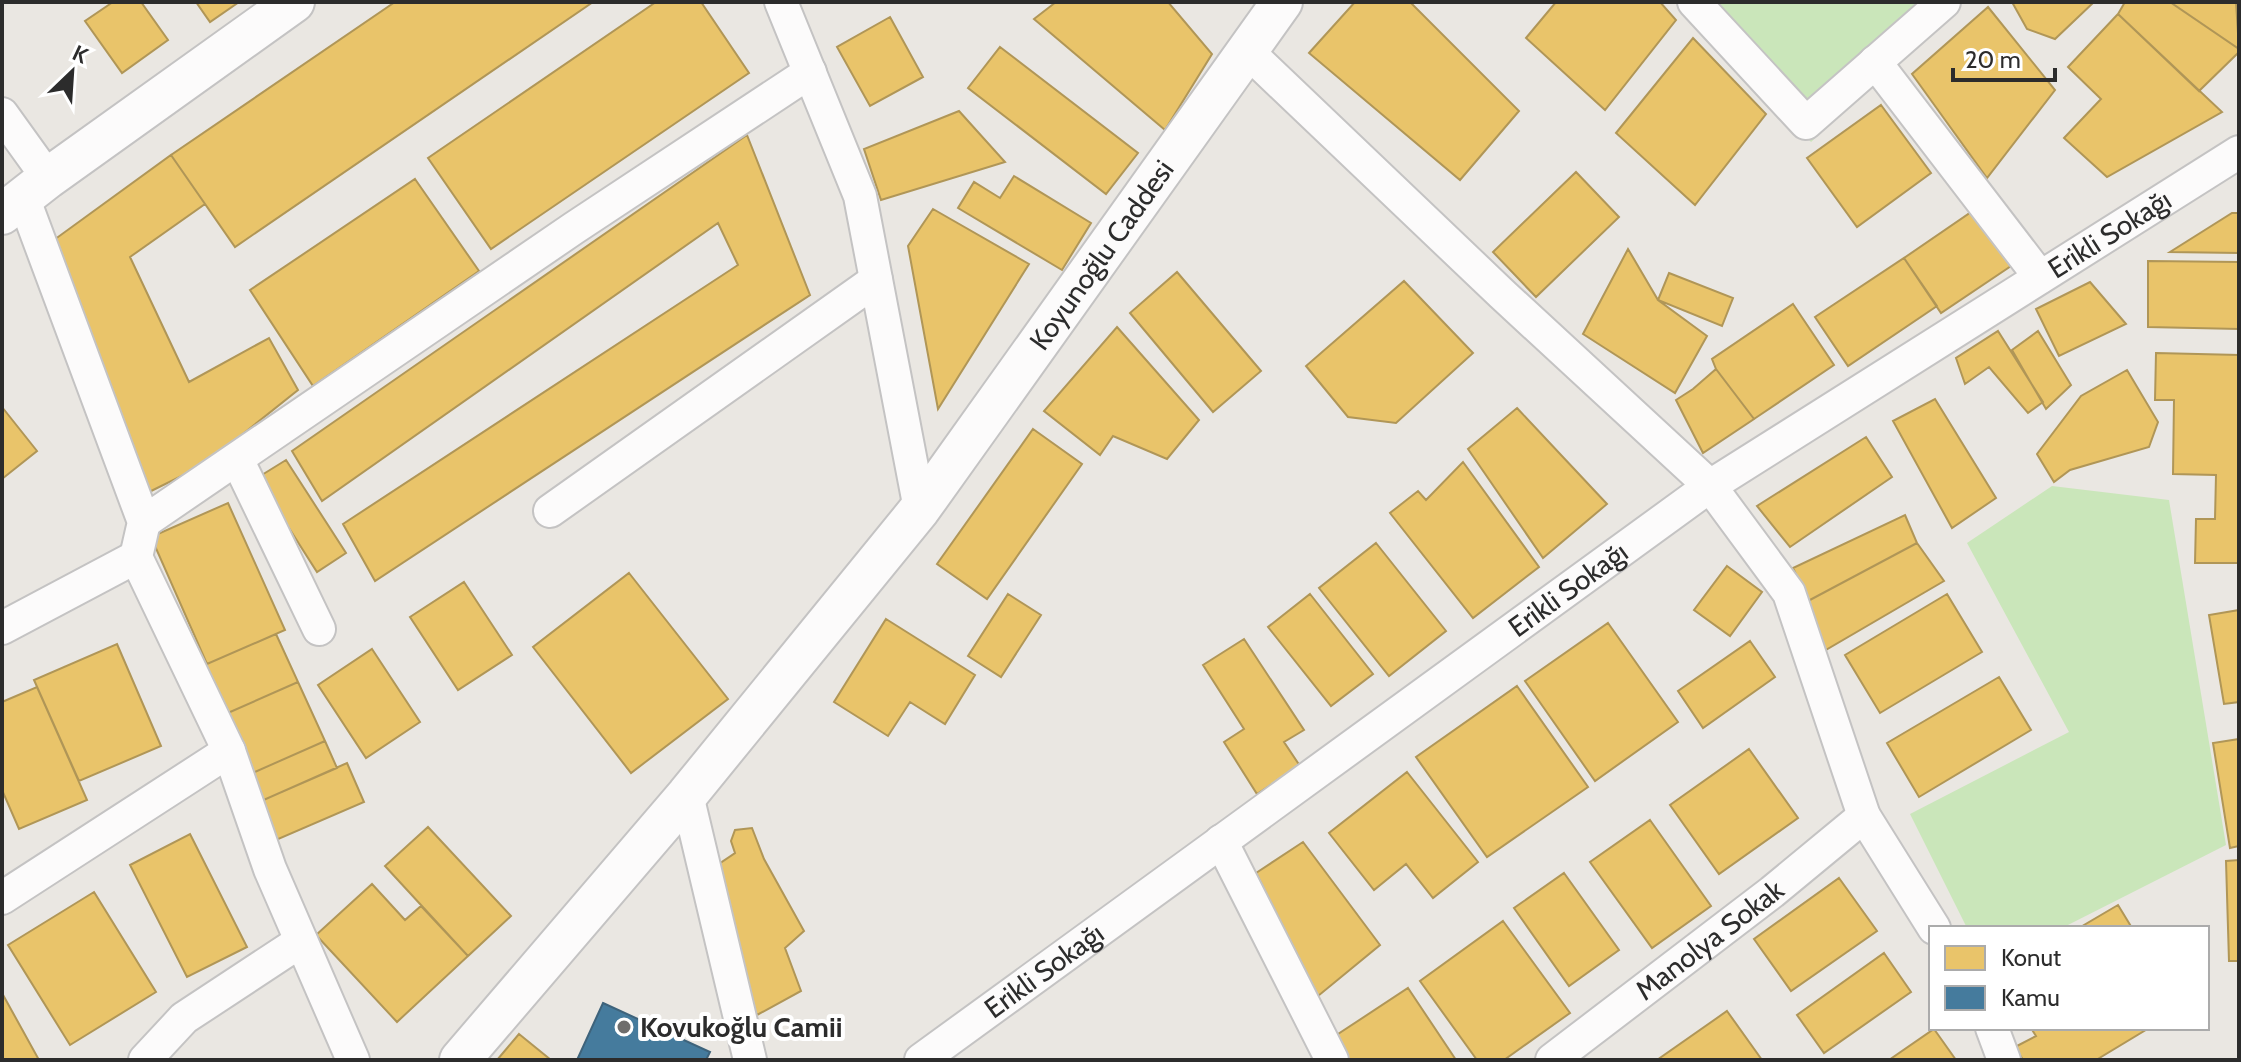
<svg xmlns="http://www.w3.org/2000/svg" width="2241" height="1062" viewBox="0 0 2241 1062" font-family="Cabin,sans-serif">
	<style>
		.green { fill: #cae6ba }
		.homes { fill: #e9c46a; stroke: #b09657; stroke-width: 2 }
		.public { fill: #457b9d; stroke: #3e637b; stroke-width: 2 }
		.lines { fill: none; stroke-linecap: round; stroke-linejoin: round }
		.minor-casing { stroke: #c4c3c3; stroke-width: 36 }
		.tertiary-casing { stroke: #c4c3c3; stroke-width: 44 }
		.minor { stroke: #fcfbfb; stroke-width: 32 }
		.tertiary { stroke: #fcfbfb; stroke-width: 40 }
		.poi-dot { fill: #6e6d6c; stroke: #fff; stroke-width: 3 }
		.labels { text-anchor: middle; dominant-baseline: central; stroke-width: 8; stroke-linejoin: round; paint-order: stroke }
		.street-label { font-size: 28px; fill: #2c2c2c; stroke: #fff }
		.poi-label { font-size: 28px; font-weight: bold; fill: #2c2c2c; stroke: #fff; text-anchor: start }
	</style>
	<rect width="100%" height="100%" fill="#eae7e2"/>
	<!-- green -->
	<path class="green" d="M1678,2h283l-150,140z
		M2052,486l117,14 57,345 -164,83h-95l-57,-114 159,-82 -102,-189z"/>
	<!-- homes -->
	<path class="homes" d="M113,2h28l27,38 -46,33 -37,-52z
		M196,2h43l-29,20z
		M395,2h198l-358,245 -64,-92z
		M656,2h45l48,71 -258,176 -63,-91z
		M1056,2h112l44,52 -47,76 -131,-111z
		M1355,2h55l109,109 -59,69 -151,-127z
		M1556,2h104l16,18 -71,90 -79,-72z
		M2012,2h82l-39,37 -28,-10z
		M2125,2h45l69,47v3l-40,39 -81,-77z
		M2170,2h66l3,47z
		M1988,7l67,83 -68,88 -75,-104z
		M2118,14l104,98 -115,65 -43,-39 37,-39 -33,-32z
		M890,17l33,60 -53,29 -33,-59z
		M1693,38l73,76 -71,91 -79,-72z
		M1000,47l138,106 -32,41 -138,-106z
		M1881,105l50,68 -74,54 -50,-69z
		M959,111l46,51 -124,38 -17,-51z
		M747,135l63,160 -435,286 -32,-57 395,-259 -20,-42 -396,278 -30,-50z
		M171,155l34,49 -75,53 59,125 80,-44 29,52 -94,75 -61,30 -96,-250z
		M1576,172l43,45 -83,80 -43,-45z
		M1014,176l77,47 -29,47 -104,-62 16,-26 26,16z
		M415,179l64,92 -166,115 -63,-96z
		M1980,206l37,56 -76,51 -37,-55z
		M933,209l96,55 -91,145 -30,-163z
		M2232,213h7v40l-69,-1z
		M1628,249l30,51 49,36 -32,57 -92,-59z
		M1904,258l33,48 -89,60 -33,-49z
		M2148,261l91,1v67l-91,-2z
		M1177,272l84,99 -48,41 -83,-99z
		M1669,273l64,25 -11,28 -64,-26z
		M1404,281l69,72 -77,70 -48,-6 -42,-51z
		M2090,282l36,42 -67,32 -23,-47z
		M1793,304l41,61 -80,54 -38,-50 -4,-10z
		M1117,327l82,93 -32,39 -54,-23 -13,19 -56,-44z
		M1998,331l45,71 -15,11 -39,-46 -24,17 -9,-26z
		M2038,331l33,54 -25,24 -34,-59z
		M2156,353l83,2v208h-44l1,-44h19l1,-44 -43,-1 1,-74h-19z
		M1716,369l38,50 -51,34 -27,-53 17,-11z
		M2127,370l31,52 -9,25 -79,23 -16,12 -17,-28 44,-58z
		M1935,399l61,99 -44,30 -59,-107z
		M2,407l35,44 -35,28z
		M1517,408l90,96 -64,54 -75,-109z
		M1033,429l49,35 -95,135 -50,-35z
		M1866,437l26,40 -102,70 -33,-41z
		M286,460l60,93 -29,19 -60,-94z
		M1463,462l76,105 -66,51 -83,-105 28,-22 8,9z
		M228,503l57,127 -78,34 -56,-127z
		M1905,515l12,28 -109,58 -15,-33z
		M1376,543l70,88 -57,45 -70,-88z
		M1917,543l27,38 -120,70 -16,-50z
		M1727,566l35,26 -32,44 -36,-26z
		M629,573l99,126 -97,74 -98,-126z
		M464,582l48,73 -54,35 -48,-73z
		M1008,594l33,21 -40,62 -33,-21z
		M1310,594l63,80 -42,32 -63,-79z
		M1947,594l35,58 -102,61 -35,-58z
		M2239,610v92l-15,2 -15,-89z
		M886,619l89,56 -30,49 -35,-22 -22,34 -54,-34z
		M1608,623l70,99 -83,59 -70,-100z
		M276,634l22,48 -77,34 -21,-49z
		M1244,639l60,91 -20,12 16,24 -43,28 -33,-52 20,-13 -41,-64z
		M1750,641l25,36 -72,51 -25,-37z
		M117,644l44,102 -82,35 -45,-101z
		M372,649l48,73 -54,36 -48,-73z
		M1999,677l32,53 -112,67 -32,-54z
		M298,682l27,59 -77,34 -27,-59z
		M1517,686l71,101 -101,70 -71,-100z
		M37,687l50,113 -68,29 -17,-39v-88z
		M2239,739v107l-9,2 -17,-105z
		M325,741l12,27 -78,34 -11,-27z
		M1749,749l49,69 -79,56 -49,-69z
		M347,763l17,39 -88,38 -17,-38z
		M1407,772l71,90 -45,36 -27,-34 -32,26 -45,-57z
		M1650,820l61,86 -59,42 -62,-86z
		M428,827l83,89 -43,40 -83,-90z
		M752,828l12,31 40,72 -19,17 16,43 -44,24 -26,-54 -21,-91 25,-17 -4,-12 4,-11z
		M190,834l57,113 -60,30 -57,-112z
		M1303,842l77,103 -62,51 -62,-123z
		M2239,860v101h-10l-3,-100z
		M1564,873l55,77 -50,36 -55,-78z
		M1839,878l38,53 -86,60 -37,-52z
		M372,884l33,36 16,-14 47,50 -71,66 -81,-87z
		M94,892l62,100 -86,53 -62,-100z
		M2118,905l14,23h-53z
		M1503,921l67,92 -66,47h-27l-57,-79z
		M1884,953l27,39 -87,61 -27,-38z
		M1408,988l48,72h-109l-15,-22z
		M2,993l37,67h-37z
		M1727,1011l35,49h-105z
		M2031,1028h118l-53,32h-73l-8,-13 21,-11z
		M1934,1029l22,31h-67z
		M519,1034l32,26h-54z"/>
	<!-- public -->
	<path class="public" d="M603,1003l107,49 -4,8h-129z"/>
	<g class="lines">
		<defs>
			<g id="minor">
				<path d="M781,2l79,194 60,313"/>
				<path d="M1694,2l112,121 138,-121"/>
				<path d="M1247,51l255,243 208,192 79,107 75,223 70,112"/>
				<path d="M1875,62l165,215"/>
				<path d="M2,114l46,64"/>
				<path d="M23,197l121,325 -8,35 93,194 41,118 83,191"/>
				<path d="M237,459l82,170"/>
				<path d="M550,511l326,-231"/>
				<path d="M144,522l430,-294 236,-156"/>
				<path d="M2,628l134,-71"/>
				<path d="M687,795l63,265"/>
				<path d="M1221,841l111,219"/>
				<path d="M2,898l227,-147"/>
				<path d="M1992,1028l12,32"/>
				<path d="M145,1060l39,-42 117,-77"/>
				<path id="s1" d="M921,1060l789,-574 529,-334"/>
				<path id="s2" d="M1552,1060l220,-168 92,-76"/>
			</g>
			<g id="tertiary">
				<path d="M2,214l46,-36 246,-176"/>
				<path id="s3" d="M460,1060l227,-265 233,-286 362,-507"/>
			</g>
		</defs>
		<!-- minor casing -->
		<use href="#minor" class="minor-casing"/>
		<!-- tertiary casing -->
		<use href="#tertiary" class="tertiary-casing"/>
		<!-- minor -->
		<use href="#minor" class="minor"/>
		<!-- tertiary -->
		<use href="#tertiary" class="tertiary"/>
	</g>
	<!-- markers -->
	<circle class="poi-dot" cx="624" cy="1027" r="8"/>
	<g class="labels">
		<!-- street labels -->
		<g class="street-label">
			<text stroke="none"><textPath href="#s1" startOffset="1448">Erikli Sokağı</textPath></text>
			<text stroke="none"><textPath href="#s3" startOffset="1030">Koyunoğlu Caddesi</textPath></text>
			<text stroke="none"><textPath href="#s1" startOffset="800">Erikli Sokağı</textPath></text>
			<text stroke="none"><textPath href="#s2" startOffset="198">Manolya Sokak</textPath></text>
			<text stroke="none"><textPath href="#s1" startOffset="152">Erikli Sokağı</textPath></text>
		</g>
		<!-- poi labels -->
		<g class="poi-label">
			<text x="640" y="1027">Kovukoğlu Camii</text>
		</g>
	</g>
	<!-- border -->
	<rect width="2241" height="1062" fill="none" stroke="#2c2c2c" stroke-width="8"/>
	<!-- legend -->
	<rect x="1929" y="926" width="280" height="104" fill="#ffffff" stroke="#ababab" stroke-width="2"/>
	<rect x="1945" y="946" width="40" height="24" fill="#e9c46a" stroke="#ababab" stroke-width="2"/>
	<text x="2001" y="966" font-size="24" fill="#2c2c2c">Konut</text>
	<rect x="1945" y="986" width="40" height="24" fill="#457b9d" stroke="#ababab" stroke-width="2"/>
	<text x="2001" y="1006" font-size="24" fill="#2c2c2c">Kamu</text>
	<!-- north arrow -->
	<g transform="translate(72 72) rotate(25)" stroke="#ffffff" stroke-width="6" paint-order="stroke">
	<path d="M0-6L14 30L0 20L-14 30Z" fill="#2c2c2c"/>
	<text y="-12" font-size="22" font-weight="bold" text-anchor="middle" fill="#2c2c2c">K</text>
	</g>
	<!-- scale -->
	<path d="M1953 68v12h102v-12" fill="none" stroke="#2c2c2c" stroke-width="4"/>
	<text x="1965" y="68" font-size="24" fill="#2c2c2c" stroke="#ffffff" stroke-width="6" paint-order="stroke">20 m</text>
</svg>
